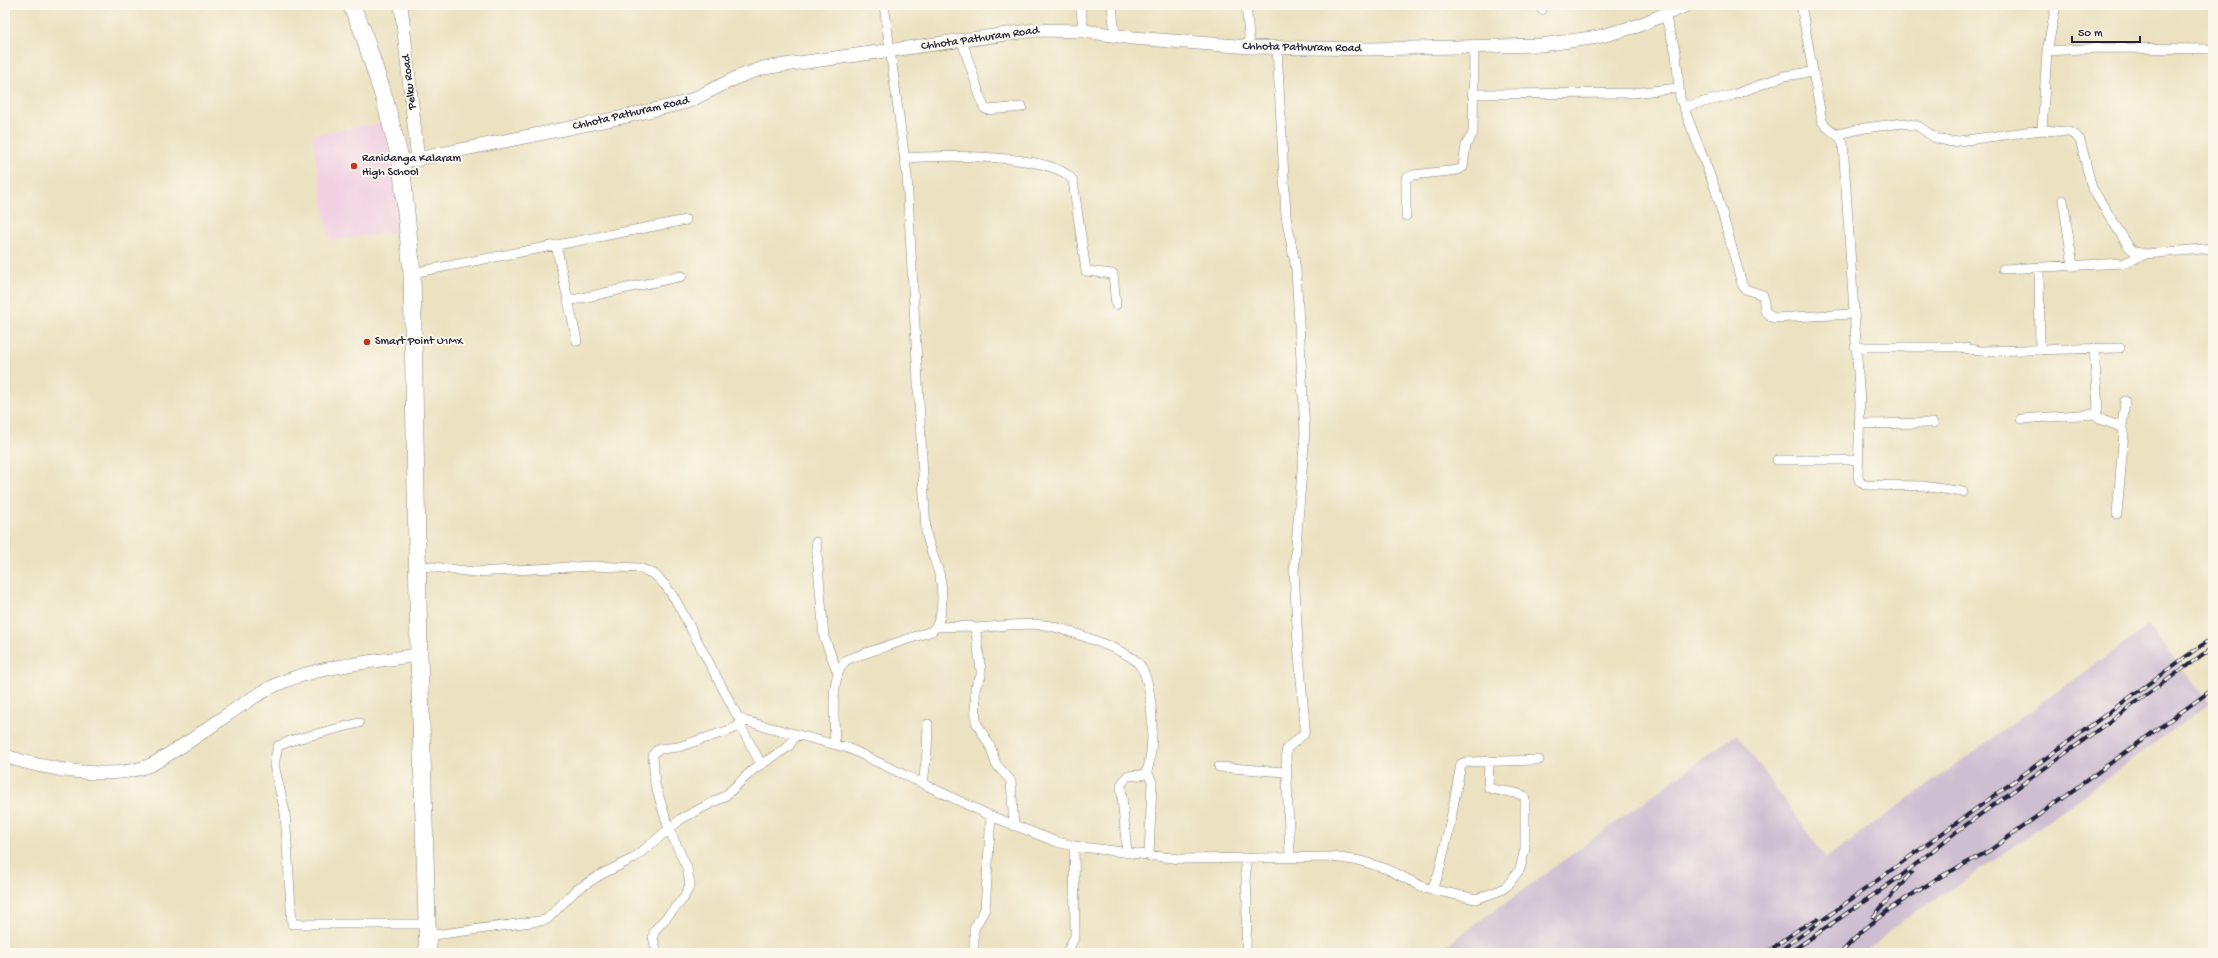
<svg xmlns="http://www.w3.org/2000/svg" width="2218" height="958" viewBox="0 0 2218 958" font-family="'Gochi Hand',sans-serif">
	<style>
		.built { fill: #f1d0e3 }
		.industrial { fill: #cebed1 }
		.lines { fill: none; stroke-linecap: round; stroke-linejoin: round }
		.street-casing { stroke: #87827e; stroke-width: 10 }
		.secondary-casing { stroke: #87827e; stroke-width: 14 }
		.highway-casing { stroke: #87827e; stroke-width: 18 }
		.street { stroke: #fff; stroke-width: 9 }
		.secondary { stroke: #fff; stroke-width: 13 }
		.highway { stroke: #fff; stroke-width: 17 }
		.rail-casing { stroke: #22223b; stroke-width: 4 }
		.rail { stroke: #fbf7ec; stroke-width: 2.5; stroke-dasharray: 8; stroke-linecap: butt }
		.poi-dot { fill: #c8321e; stroke: #fbf7ec; stroke-width: 1.5 }
		.labels { text-anchor: middle; dominant-baseline: central; stroke-width: 4; stroke-linejoin: round; paint-order: stroke }
		.street-label { font-size: 12px; fill: #22223b; stroke: #fbf7ec }
		.poi-label { font-size: 12px; fill: #22223b; stroke: #fbf7ec; text-anchor: start }
	</style>
	<rect width="100%" height="100%" fill="#fbf7ec"/>
	<filter id="ink" filterUnits="userSpaceOnUse"><feTurbulence type="fractalNoise" baseFrequency=".025" numOctaves="2"/><feDisplacementMap in="SourceGraphic" scale="8" xChannelSelector="R" yChannelSelector="G"/><feConvolveMatrix kernelMatrix="1 2 1 2 8 2 1 2 1" color-interpolation-filters="sRGB"/></filter>
	<filter id="wash" filterUnits="userSpaceOnUse"><feTurbulence type="fractalNoise" baseFrequency=".012" numOctaves="4" result="noise"/><feDisplacementMap in="SourceGraphic" scale="16" xChannelSelector="R" yChannelSelector="G"/><feGaussianBlur stdDeviation="0.9" result="paint"/><feColorMatrix in="noise" values="0 0 0 0 0 0 0 0 0 0 0 0 0 0 0 0 0 1.4 0 .05"/><feComposite in="paint" operator="in"/></filter>
	<g filter="url(#wash)">
		<rect width="100%" height="100%" fill="#ece2c1"/>
		<!-- built -->
		<path class="built" d="M385,124l16,107 -72,10 -17,-106 50,-9z"/>
		<!-- industrial -->
		<path class="industrial" d="M2148,626l62,77 -218,159 -92,60 -36,31h-428l301,-219 89,124z"/>
	</g>
	<g filter="url(#ink)">
		<g class="lines">
			<defs>
				<path id="street" d="M1080,5l4,26
					M1112,5l3,30
					M1246,5l4,42
					M1542,5v5
					M1801,5l21,116c6,10 16,11 21,22l17,260 -2,74 2,5 5,3 58,1 40,6
					M1665,15l11,38 4,45 36,93 26,93 3,5 18,6 2,16 8,7 80,-4
					M962,41l22,67 4,2 34,-3
					M1277,48l9,168 10,53 9,164 -11,138 4,72 7,84 -1,7 -17,14 -1,7 4,101
					M2047,51l53,-3 113,1
					M1472,94l161,-1 45,-5
					M1683,107l50,-12 51,-19 27,-4
					M2042,130l5,-79 9,-46
					M1838,134l27,-6 38,-5 15,3 17,12 16,4 91,-12 27,2 6,3 5,5 12,48 37,59 6,5 11,2 67,-6
					M906,158c31,-3 152,-5 167,23l13,90 27,3 3,31
					M2063,200l10,66
					M1406,216v-38l7,-3 45,-5 5,-3 3,-22 7,-12 1,-86
					M556,245l21,96
					M2039,268l1,82
					M2003,269l121,-6 22,-9
					M412,273l274,-53
					M568,301l114,-25
					M1855,347h105l19,4 141,-3
					M2095,414l7,6 20,7 2,5 -7,82
					M2021,419l74,-5 3,-5 -4,-61
					M1860,424l73,-1
					M2122,427l3,-26
					M1777,460h81
					M816,542l8,95 13,34
					M417,565l57,7 120,-6 45,2 15,6 11,11 10,14 63,118 7,4 103,27 143,68 66,26 17,4
					M937,627l33,-1 4,2 2,4 5,39v5l-6,12 1,34 15,26 5,16 15,17 3,45
					M974,628c23,-1 48,-6 70,-3 17,2 82,25 93,37 18,18 18,86 10,109l-5,4 -15,1 -6,9 6,68
					M359,723l-66,17 -15,6 -4,19 11,47 7,112h135
					M740,725l21,39
					M835,744c0,-23 -7,-70 13,-85l84,-28c12,-10 11,-40 8,-54 -4,-16 -11,-29 -14,-45l-19,-356 -23,-171
					M1219,767l66,5
					M1147,771l5,11 -3,75
					M923,784l4,-32 1,-28
					M1245,858l2,41 -1,54
					M1431,890l7,-14 11,-47 12,-65 5,-2 73,-2
					M427,936l119,-16 29,-29 25,-16 34,-17 47,-39 44,-23 29,-27 34,-22 8,-12
					M657,953l-4,-16 2,-7 28,-31 7,-14 -3,-17 -18,-39 -14,-45 -2,-29 3,-4 4,-2 18,-2 55,-18 12,-8
					M974,953v-24l11,-20 6,-93
					M1067,953l8,-17 -1,-90 106,13 152,-2 29,4 26,8 38,19 51,11 25,-9 6,-4 13,-17 5,-20v-48l-1,-5c-11,-6 -25,-3 -36,-9l1,-26"/>
				<path id="secondary" d="M401,5l17,155
					M401,162l222,-45 64,-15 51,-25 25,-9 273,-38 48,1 49,7 117,9 120,2 171,-4 57,-8 39,-11 50,-21
					M5,756c40,13 103,25 143,10 8,-3 16,-9 24,-14 35,-20 65,-48 102,-66 38,-19 102,-25 145,-31"/>
				<path id="highway" d="M351,5l11,24 23,72 16,61 11,111 7,382 9,298"/>
			</defs>
			<!-- street casing -->
			<use href="#street" class="street-casing"/>
			<!-- secondary casing -->
			<use href="#secondary" class="secondary-casing"/>
			<!-- highway casing -->
			<use href="#highway" class="highway-casing"/>
			<!-- street -->
			<use href="#street" class="street"/>
			<!-- secondary -->
			<use href="#secondary" class="secondary"/>
			<!-- highway -->
			<use href="#highway" class="highway"/>
			<defs>
				<path id="rail" d="M1873,917l38,-44
					M1766,953l33,-24 18,-10
					M1777,953l436,-316
					M1789,953l112,-77 55,-44 257,-185
					M1841,953l20,-21 30,-24 49,-31 49,-26 224,-162"/>
			</defs>
			<!-- rail casing -->
			<use href="#rail" class="rail-casing"/>
			<!-- rail -->
			<use href="#rail" class="rail"/>
		</g>
	</g>
	<!-- markers -->
	<g class="poi-dot">
		<circle cx="354" cy="166" r="4"/>
		<circle cx="367" cy="342" r="4"/>
	</g>
	<g class="labels">
		<!-- street labels -->
		<g class="street-label">
			<text transform="translate(980 39) rotate(-8)">Chhota Pathuram Road</text>
			<text transform="translate(1302 48) rotate(1)">Chhota Pathuram Road</text>
			<text transform="translate(410 82) rotate(-97)">Pelku Road</text>
			<text transform="translate(631 114) rotate(-13)">Chhota Pathuram Road</text>
		</g>
		<!-- poi labels -->
		<g class="poi-label">
			<text x="362" y="159">Ranidanga Kalaram<tspan x="362" dy="14">High School</tspan></text>
			<text x="375" y="342">Smart Point U1MX</text>
		</g>
	</g>
	<!-- margin -->
	<rect width="2218" height="958" fill="none" stroke="#fbf7ec" stroke-width="20"/>
	<!-- scale -->
	<path d="M2072 36v6h68v-6" fill="none" stroke="#22223b" stroke-width="2"/>
	<text x="2078" y="36" font-size="12" fill="#22223b" stroke="#fbf7ec" stroke-width="3" paint-order="stroke">50 m</text>
</svg>
